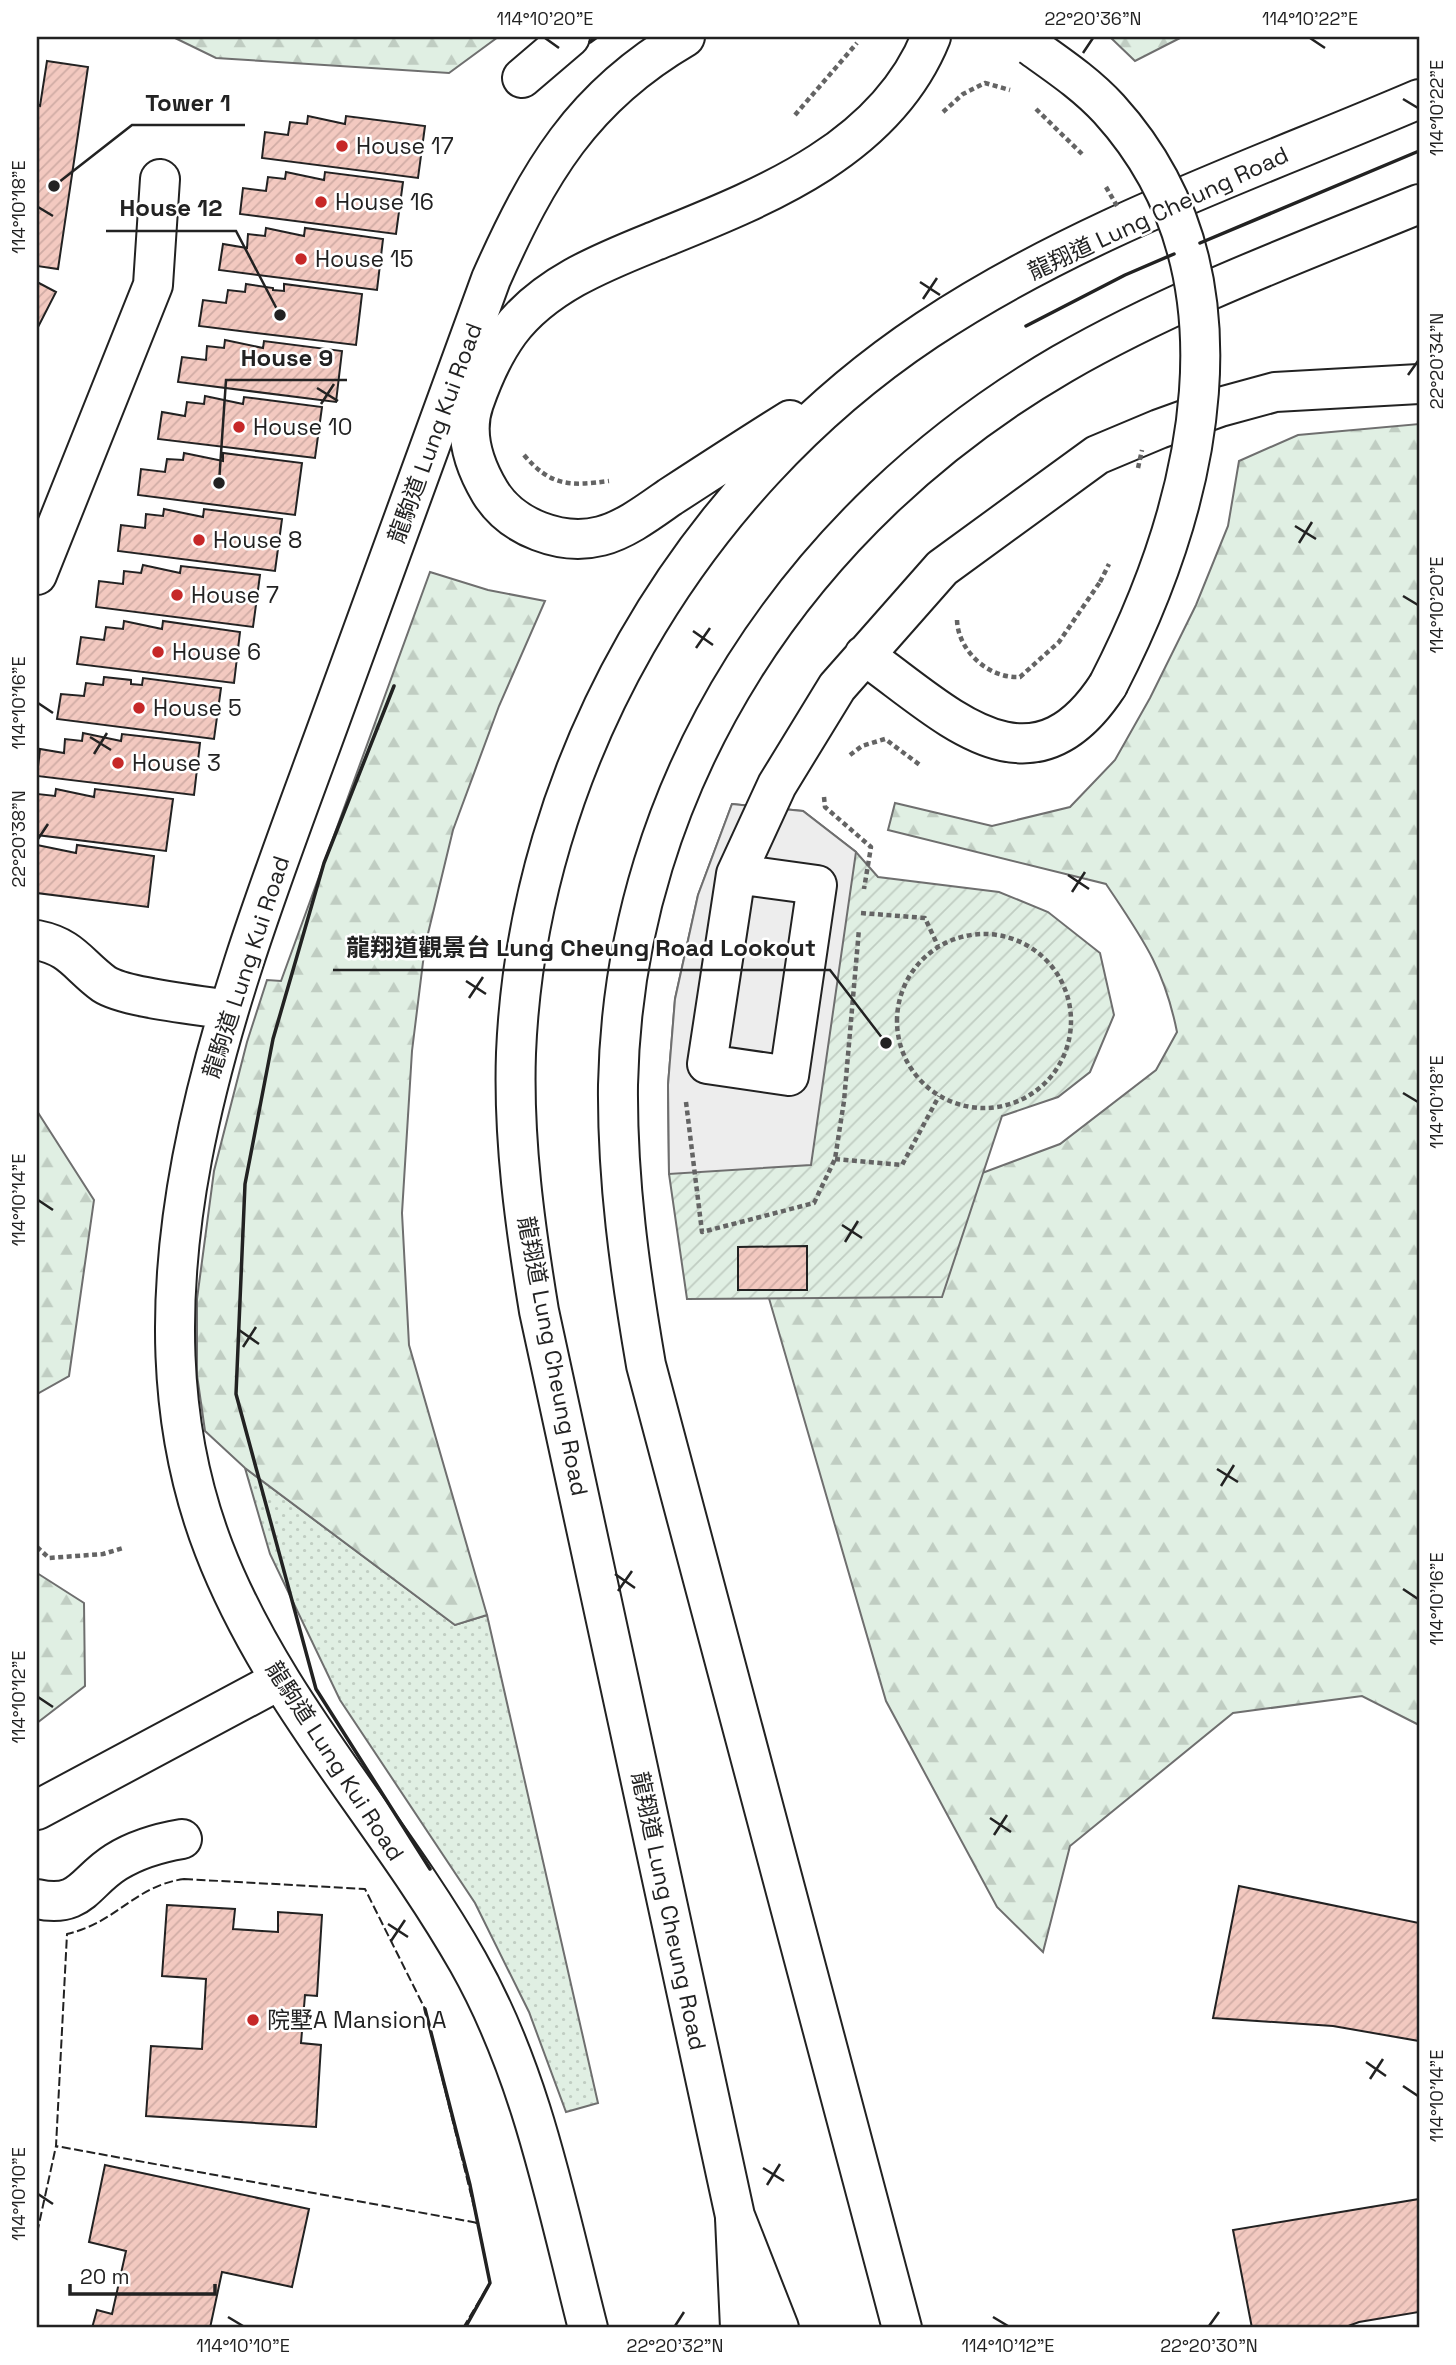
<svg xmlns="http://www.w3.org/2000/svg" width="1456" height="2365" viewBox="0 0 1456 2365" font-family="'Space Grotesk','Noto Sans TC',sans-serif">
	<style>
		.grass { fill: url(#grass-dots); stroke: #6f6f6f; stroke-width: 2 }
		.forest { fill: url(#forest-firs); stroke: #6f6f6f; stroke-width: 2 }
		.garden { fill: url(#garden-furrows); stroke: #6f6f6f; stroke-width: 2 }
		.parking { fill: #ededed; stroke: #6f6f6f; stroke-width: 2 }
		.building { fill: url(#building-hatch); stroke: #222; stroke-width: 2 }
		.lines { fill: none; stroke-linecap: round; stroke-linejoin: round }
		.minor-casing { stroke: #222; stroke-width: 42 }
		.major-casing { stroke: #222; stroke-width: 42 }
		.highway-casing { stroke: #222; stroke-width: 42 }
		.path { stroke: #646464; stroke-width: 4.5; stroke-dasharray: 5 3.5; stroke-linecap: butt }
		.minor { stroke: #fff; stroke-width: 38 }
		.major { stroke: #fff; stroke-width: 38 }
		.highway { stroke: #fff; stroke-width: 38 }
		.minor-bridge-casing { stroke: #222; stroke-width: 42; stroke-linecap: butt }
		.path-bridge { stroke: #646464; stroke-width: 4.5; stroke-dasharray: 5 3.5; stroke-linecap: butt }
		.minor-bridge { stroke: #fff; stroke-width: 38 }
		.fence { stroke: #222; stroke-width: 2; stroke-dasharray: 9 3.5; stroke-linecap: butt }
		.wall { stroke: #222; stroke-width: 3.5 }
		.ticks { fill: none; stroke: #222; stroke-width: 2.5 }
		.poi-dot { fill: #c62828; stroke: #fff; stroke-width: 2.5 }
		.labels { text-anchor: middle; dominant-baseline: central; stroke-width: 5; stroke-linejoin: round; paint-order: stroke }
		.poi-label { font-size: 23px; fill: #222; stroke: #fff; text-anchor: start }
		.street-label { font-size: 23px; fill: #222; stroke: #fff }
		.leader { fill: none; stroke: #222; stroke-width: 2.5 }
		.callout-dot { fill: #222; stroke: #fff; stroke-width: 2.5 }
		.callout-label { font-size: 24px; text-anchor: middle; font-weight: bold; fill: #222; stroke: #fff; stroke-width: 5; stroke-linejoin: round; paint-order: stroke }
		.neatline { fill: none; stroke: #222; stroke-width: 2.5 }
		.ticks-label { font-size: 18px; text-anchor: middle; fill: #222 }
	</style>
	<defs>
		<pattern id="grass-dots" width="8" height="8" patternUnits="userSpaceOnUse" patternTransform="scale(1.75)"><rect width="8" height="8" fill="#e0efe3"/><path d="M2 2h.1M6 6h.1" fill="none" stroke="#c0cdc2" stroke-width="1.8" stroke-linecap="round"/></pattern>
		<pattern id="forest-firs" width="22" height="20" patternUnits="userSpaceOnUse" patternTransform="scale(1.75)"><rect width="22" height="20" fill="#e0efe3"/><path d="M5 1l3.5 6h-7zM16 11l3.5 6h-7z" fill="#c0cdc2"/></pattern>
		<pattern id="garden-furrows" width="10" height="10" patternUnits="userSpaceOnUse" patternTransform="scale(1.75)"><rect width="10" height="10" fill="#e0efe3"/><path d="M-1 1l2-2M0 10L10 0M9 11l2-2" fill="none" stroke="#c0cdc2"/></pattern>
		<pattern id="building-hatch" width="6" height="6" patternUnits="userSpaceOnUse" patternTransform="scale(1.75)"><rect width="6" height="6" fill="#f3c9c0"/><path d="M-1 1l2-2M0 6l6-6M5 7l2-2" fill="none" stroke="#d0aca5"/></pattern>
	</defs>
	<rect width="100%" height="100%" fill="#fff"/>
	<!-- grass -->
	<path class="grass" d="M245,1468l210,157 32,-10 111,488 -32,9 -37,-100 -54,-109 -135,-203 -70,-146z"/>
	<!-- forest -->
	<path class="forest" d="M173,37h325l-49,36 -233,-15z
		M1110,37h72l-47,24z
		M1419,424v1301l-57,-29 -129,17 -163,133 -27,106 -46,-45 -111,-206 -129,-444 303,-113 96,-74 21,-38c-13,-65 -35,-94 -71,-148l-218,-54 7,-27 97,23 78,-19 45,-47 35,-62 46,-93 32,-79 11,-65 59,-26z
		M430,572l58,18 57,11 -46,105 -46,124 -28,116 -13,105 -10,162 7,132 78,270 -32,10 -210,-157 -40,-37 -8,-56v-76l17,-128 33,-129 20,-62 14,1z
		M37,1111l57,89 -25,176 -32,18z
		M37,1573l47,30 1,83 -48,37z"/>
	<!-- garden -->
	<path class="garden" d="M732,804l71,7 53,41 22,25 121,15 49,20 52,41 14,62 -24,57 -32,25 -56,19 -60,181 -255,2 -18,-125 -1,-89 7,-86 23,-104z"/>
	<!-- parking -->
	<path class="parking" d="M732,804l71,7 53,41 -45,313 -142,9 -1,-89 7,-86 23,-104z"/>
	<!-- building -->
	<path class="building" d="M47,61l41,6 -30,202 -21,-3v-161l3,1z
		M308,116l37,8 1,-8 79,10 -7,52 -156,-20 3,-26 23,3 2,-13 17,2z
		M286,172l38,8 1,-8 78,10 -7,52 -156,-20 3,-26 23,3 2,-14 17,2z
		M266,228l38,8 1,-8 78,11 -6,51 -158,-20 4,-26 24,4 1,-14 17,2z
		M37,282l19,10 -19,37z
		M246,284l27,4v2l11,1v-7l78,10 -6,51 -157,-19 4,-26 23,3 2,-13 17,2z
		M225,340l38,8 1,-7 78,10 -6,51 -158,-20 4,-25 24,3 1,-14 17,2z
		M205,396l38,8 1,-7 78,10 -7,51 -157,-19 4,-27 23,4 2,-14 17,2z
		M184,453l39,8v-8l79,10 -7,52 -157,-20 3,-26 24,3 2,-13 16,1z
		M164,509l39,8 1,-8 78,10 -7,52 -157,-20 3,-26 24,3 1,-14 17,2z
		M143,565l37,8 1,-7 79,9 -7,52 -157,-20 3,-26 24,3 1,-13 17,2z
		M124,621l38,8 1,-8 77,11 -6,51 -157,-19 4,-27 23,3 2,-13 17,2z
		M104,677l27,3v4l11,1 1,-7 78,10 -7,51 -157,-20 4,-25 23,2 2,-13 17,2z
		M83,733l38,8 1,-7 78,9 -6,52 -157,-19 3,-27 24,4 1,-14 17,2z
		M56,789l38,8 1,-8 78,10 -7,52 -129,-16 1,-41 17,2z
		M37,845l39,8 1,-8 77,11 -6,51 -111,-14z
		M807,1246v44h-69v-43z
		M1239,1886l180,37v118l-86,-15 -120,-8z
		M167,1905l68,4 -2,20 45,3v-20l44,3 -5,81 -12,-1 -4,48 20,2 -5,82 -170,-11 5,-70 51,3 4,-70 -44,-3z
		M105,2165l204,44 -17,78 -70,-15 -12,56h-118l5,-18 15,4 14,-63 -37,-9z
		M1419,2199v113l-60,10 -16,6h-91l-19,-98z"/>
	<g class="lines">
		<defs>
			<path id="minor" d="M522,78l48,-41
				M37,575l116,-290 7,-106
				M864,655c81,57 166,150 244,30
				M736,874l81,11 -28,191 -82,-12 29,-190 41,-89 60,-98 105,-119 155,-113 62,-26 61,-22 55,-15 144,-8
				M37,940c35,7 41,25 67,44 21,14 96,21 124,26
				M37,1810l241,-129
				M37,1899c44,10 47,-17 79,-37 21,-13 42,-19 66,-23
				M588,2328c-32,-125 -56,-253 -120,-366 -80,-141 -195,-260 -254,-413 -105,-272 25,-578 118,-834 53,-145 106,-291 159,-436 47,-106 91,-182 194,-242"/>
			<path id="major" d="M735,2218l5,110"/>
			<path id="highway" d="M790,420c-40,25 -80,51 -120,77 -20,14 -45,33 -69,39 -39,10 -89,-8 -111,-44 -16,-27 -27,-58 -16,-89 9,-26 19,-49 35,-71 35,-47 94,-70 146,-91 106,-43 230,-90 276,-204
				M779,2328l-44,-112 -196,-905c-14,-85 -26,-171 -23,-258 12,-288 172,-564 411,-723 152,-101 326,-160 492,-231
				M902,2328l-256,-963c-16,-93 -29,-185 -28,-280 6,-306 183,-569 444,-721 113,-65 237,-111 357,-160"/>
		</defs>
		<!-- minor casing -->
		<use href="#minor" class="minor-casing"/>
		<!-- major casing -->
		<use href="#major" class="major-casing"/>
		<!-- highway casing -->
		<use href="#highway" class="highway-casing"/>
		<!-- path -->
		<path class="path" d="M943,112l20,-18 22,-11 25,7
			M795,115l62,-72
			M524,455c27,32 47,31 85,26
			M957,620c1,31 32,59 63,57l39,-35 41,-60
			M850,755l12,-9 23,-7 35,26
			M824,797l1,10 46,40 -7,42
			M861,913l64,5 13,28
			M897 1021a87 87 0 1 1 174 0a87 87 0 1 1-174 0Z
			M686,1102l16,130 112,-29 21,-44 9,-58 15,-172
			M835,1159l67,6 37,-69
			M37,1547l12,11 54,-4 20,-6"/>
		<!-- minor -->
		<use href="#minor" class="minor"/>
		<!-- major -->
		<use href="#major" class="major"/>
		<!-- highway -->
		<use href="#highway" class="highway"/>
		<defs>
			<path id="minor-bridge" d="M1031,46c28,20 55,38 78,63 150,165 90,399 -1,576"/>
		</defs>
		<!-- minor-bridge casing -->
		<use href="#minor-bridge" class="minor-bridge-casing"/>
		<!-- path-bridge -->
		<path class="path-bridge" d="M1036,109l46,45
			M1106,187l11,19
			M1138,468l4,-18
			M1100,582l9,-18"/>
		<!-- minor-bridge -->
		<use href="#minor-bridge" class="minor-bridge"/>
		<!-- fence -->
		<path class="fence" d="M184,1879l181,10 60,120 53,214 -422,-77 11,-212c51,-12 67,-48 117,-55z
			M37,2233l19,-87 2,1
			M463,2328l27,-45 -12,-60h-3"/>
		<!-- wall -->
		<path class="wall" d="M590,42l7,-5
			M1200,243l219,-92
			M1026,326l99,-51 49,-21
			M394,686l-70,177 -51,176 -28,145 -9,210 80,295 114,180
			M425,2009l45,176 20,98 -25,45"/>
	</g>
	<!-- ticks -->
	<path class="ticks" d="M545,38l14,10M1310,38l15,10M1083,53l10,-15M1403,99l15,9M38,207l15,9M920,282l20,13M923,299l14,-21M1408,375l10,-14M317,388l21,13M321,404l13,-20M1295,526l21,13M1299,543l13,-21M1403,596l15,9M693,631l20,14M696,648l14,-20M38,703l15,10M90,737l21,13M94,754l13,-21M38,839l10,-15M1068,875l21,14M1072,892l13,-20M466,981l20,13M469,998l14,-21M1403,1093l15,9M38,1200l15,10M842,1225l20,13M845,1242l13,-21M239,1330l20,14M243,1347l13,-20M1217,1469l21,13M1221,1486l13,-21M615,1574l20,14M1403,1589l15,10M618,1591l14,-20M38,1697l15,10M990,1818l21,14M994,1835l13,-20M388,1924l20,13M391,1941l14,-21M1366,2062l20,14M1370,2079l13,-20M1403,2086l15,10M763,2168l21,13M767,2185l13,-21M38,2194l15,10M228,2317l15,9M993,2317l15,9M675,2326l9,-14M1209,2326l10,-14"/>
	<!-- markers -->
	<g class="poi-dot">
		<circle cx="342" cy="146" r="7"/>
		<circle cx="321" cy="202" r="7"/>
		<circle cx="301" cy="259" r="7"/>
		<circle cx="239" cy="427" r="7"/>
		<circle cx="199" cy="540" r="7"/>
		<circle cx="177" cy="595" r="7"/>
		<circle cx="158" cy="652" r="7"/>
		<circle cx="139" cy="708" r="7"/>
		<circle cx="118" cy="763" r="7"/>
		<circle cx="253" cy="2020" r="7"/>
	</g>
	<g class="labels">
		<!-- poi labels -->
		<g class="poi-label">
			<text x="356" y="146">House 17</text>
			<text x="335" y="202">House 16</text>
			<text x="315" y="259">House 15</text>
			<text x="253" y="427">House 10</text>
			<text x="213" y="540">House 8</text>
			<text x="191" y="595">House 7</text>
			<text x="172" y="652">House 6</text>
			<text x="153" y="708">House 5</text>
			<text x="132" y="763">House 3</text>
			<text x="267" y="2020">院墅A Mansion A</text>
		</g>
		<!-- street labels -->
		<g class="street-label">
			<text transform="translate(1158 213) rotate(-25)">龍翔道 Lung Cheung Road</text>
			<text transform="translate(435 433) rotate(-70)">龍駒道 Lung Kui Road</text>
			<text transform="translate(246 967) rotate(-72)">龍駒道 Lung Kui Road</text>
			<text transform="translate(553 1356) rotate(79)">龍翔道 Lung Cheung Road</text>
			<text transform="translate(335 1761) rotate(57)">龍駒道 Lung Kui Road</text>
			<text transform="translate(669 1911) rotate(78)">龍翔道 Lung Cheung Road</text>
		</g>
	</g>
	<!-- callouts -->
	<path class="leader" d="M54 186L132 125H245M280 315L236 231H106M219 483L226 380H347M886 1043L830 970H333"/>
	<g class="callout-dot">
		<circle cx="54" cy="186" r="7"/>
		<circle cx="280" cy="315" r="7"/>
		<circle cx="219" cy="483" r="7"/>
		<circle cx="886" cy="1043" r="7"/>
	</g>
	<g class="callout-label">
		<text x="188" y="111">Tower 1</text>
		<text x="171" y="216">House 12</text>
		<text x="287" y="366">House 9</text>
		<text x="581" y="956">龍翔道觀景台 Lung Cheung Road Lookout</text>
	</g>
	<!-- border -->
	<rect width="1456" height="2365" fill="none" stroke="#ffffff" stroke-width="77"/>
	<!-- scale -->
	<path d="M70 2284v10h145v-10" fill="none" stroke="#222222" stroke-width="3.5"/>
	<text x="80" y="2284" font-size="21" fill="#222222" stroke="#ffffff" stroke-width="5" paint-order="stroke">20 m</text>
	<rect x="38" y="38" width="1380" height="2288" class="neatline"/>
	<g class="ticks-label">
		<text x="545" y="25">114°10'20"E</text>
		<text x="1093" y="25">22°20'36"N</text>
		<text x="1310" y="25">114°10'22"E</text>
		<text transform="translate(1437 108) rotate(-90)" y="6">114°10'22"E</text>
		<text transform="translate(19 207) rotate(-90)" y="6">114°10'18"E</text>
		<text transform="translate(1437 361) rotate(-90)" y="6">22°20'34"N</text>
		<text transform="translate(1437 605) rotate(-90)" y="6">114°10'20"E</text>
		<text transform="translate(19 703) rotate(-90)" y="6">114°10'16"E</text>
		<text transform="translate(19 839) rotate(-90)" y="6">22°20'38"N</text>
		<text transform="translate(1437 1102) rotate(-90)" y="6">114°10'18"E</text>
		<text transform="translate(19 1200) rotate(-90)" y="6">114°10'14"E</text>
		<text transform="translate(1437 1599) rotate(-90)" y="6">114°10'16"E</text>
		<text transform="translate(19 1697) rotate(-90)" y="6">114°10'12"E</text>
		<text transform="translate(1437 2096) rotate(-90)" y="6">114°10'14"E</text>
		<text transform="translate(19 2194) rotate(-90)" y="6">114°10'10"E</text>
		<text x="243" y="2352">114°10'10"E</text>
		<text x="675" y="2352">22°20'32"N</text>
		<text x="1008" y="2352">114°10'12"E</text>
		<text x="1209" y="2352">22°20'30"N</text>
	</g>
</svg>
